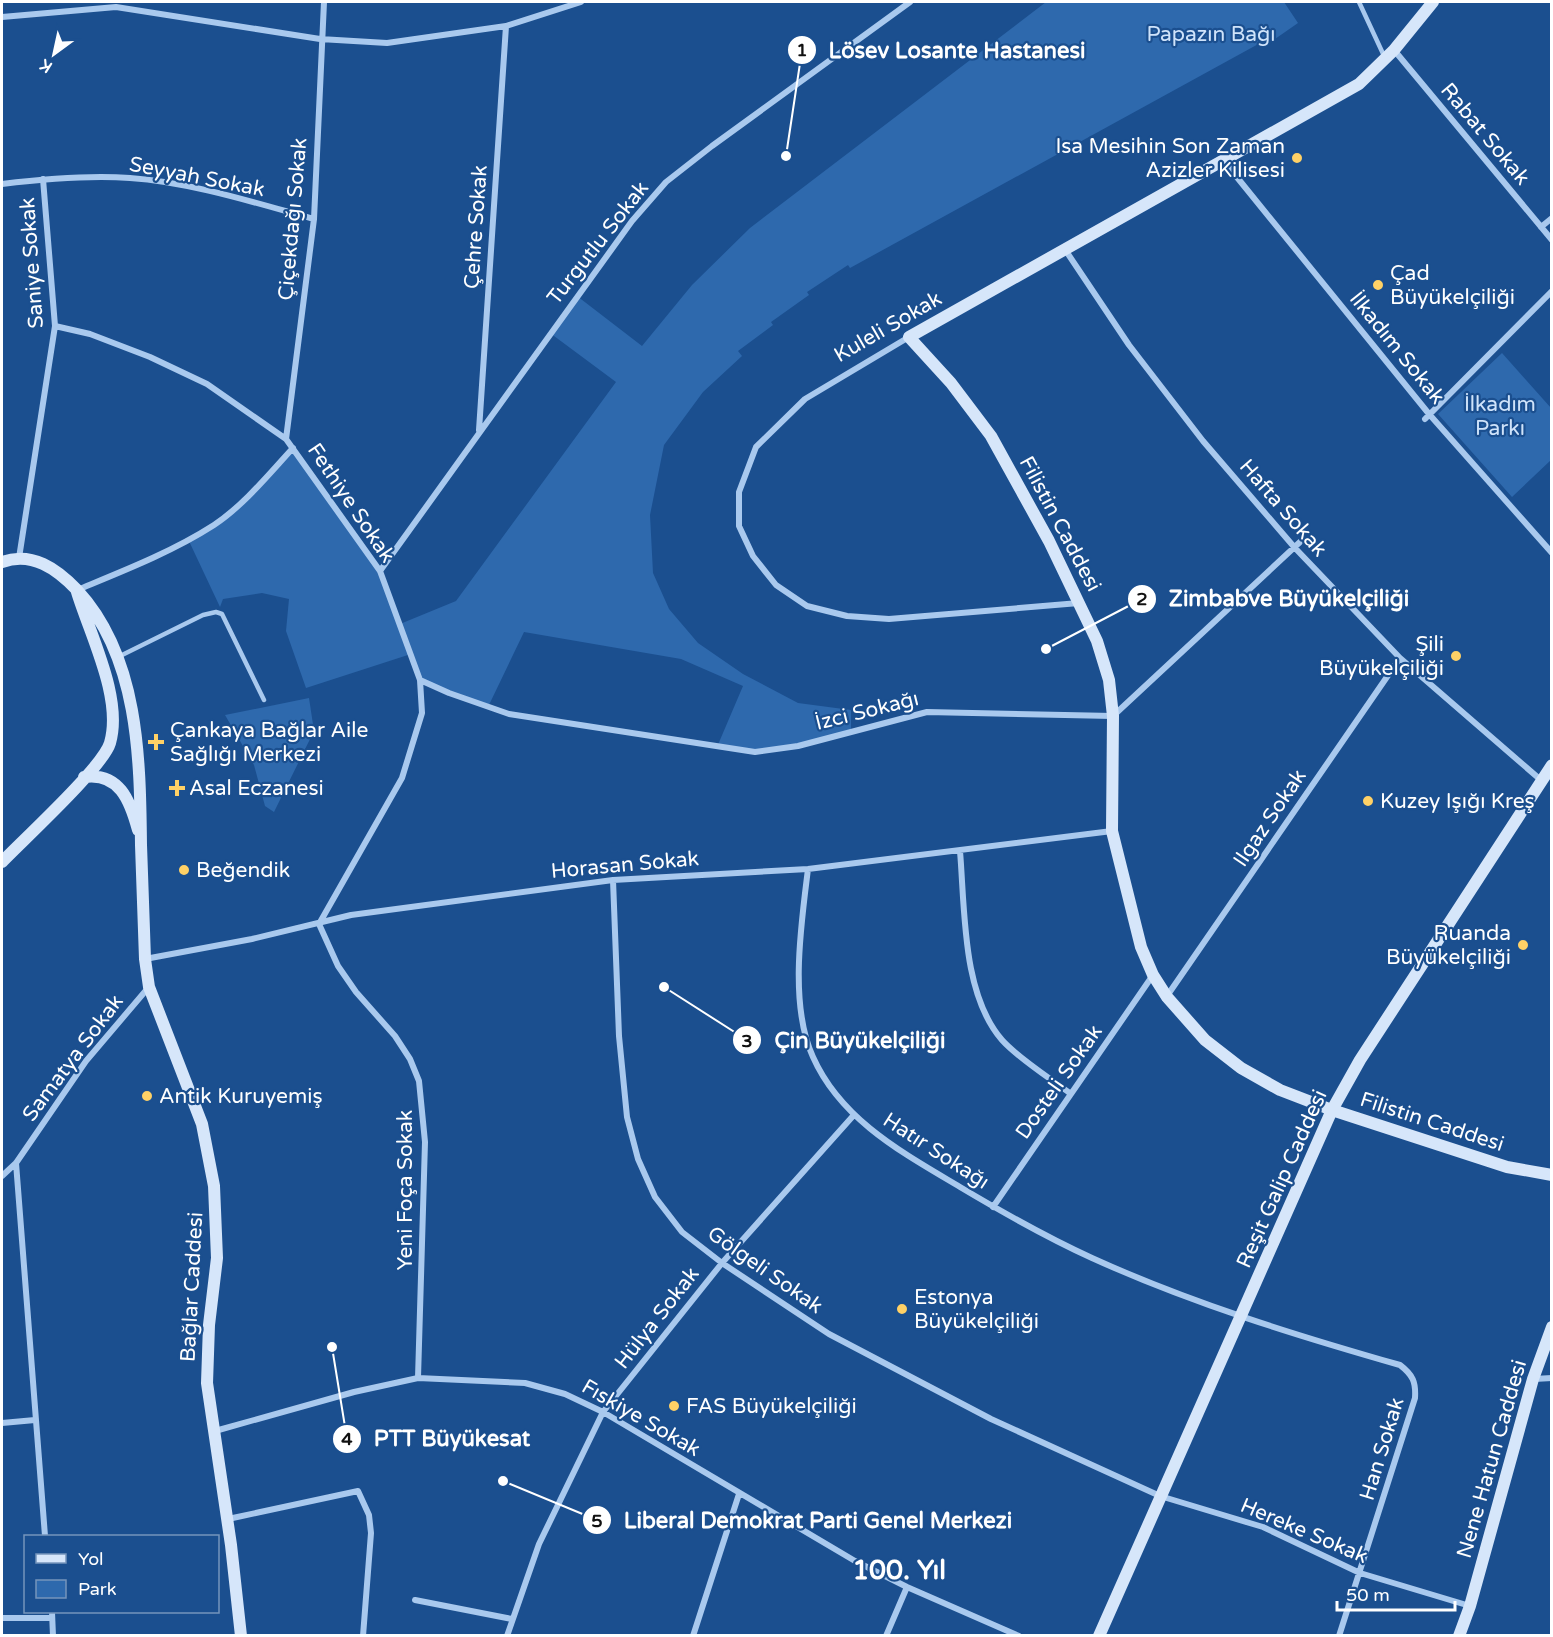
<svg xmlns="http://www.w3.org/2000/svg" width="1553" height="1637" viewBox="0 0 1553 1637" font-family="'Varela Round',sans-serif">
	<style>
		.green { fill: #2e69ad }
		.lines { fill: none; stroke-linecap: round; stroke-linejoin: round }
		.lane { stroke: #a9c9ee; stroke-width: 4.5 }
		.street { stroke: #a9c9ee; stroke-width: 6 }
		.secondary { stroke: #d6e6fa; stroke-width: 12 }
		.poi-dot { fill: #ffd166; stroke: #1b4f8f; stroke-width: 2 }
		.labels { text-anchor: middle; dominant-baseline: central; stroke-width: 4.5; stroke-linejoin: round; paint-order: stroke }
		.park-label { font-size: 21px; fill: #cfe3fa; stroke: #1b4f8f }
		.street-label { font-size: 21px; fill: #fff; stroke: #1b4f8f }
		.poi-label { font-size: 21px; fill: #fff; stroke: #1b4f8f; text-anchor: start }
		.district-label { font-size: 27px; font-weight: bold; fill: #fff; stroke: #1b4f8f }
		.leader { fill: none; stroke: #fff; stroke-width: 2 }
		.callout-dot { fill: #fff; stroke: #1b4f8f; stroke-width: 2 }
		.mark-label { font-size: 18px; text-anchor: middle; font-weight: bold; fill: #111 }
		.callout-label { font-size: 22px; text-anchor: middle; font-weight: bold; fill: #fff; stroke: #1b4f8f; stroke-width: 4.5; stroke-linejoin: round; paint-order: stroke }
	</style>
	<rect width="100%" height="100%" fill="#1b4f8f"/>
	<!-- green -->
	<path class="green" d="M1046,2h238l14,21 -33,23 -3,-4 -412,226 -2,-3 -41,27 2,3 -38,27 2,3 -35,26 4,5 -39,36 -39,53 -14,70 3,58 16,36 29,34 45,31 55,29 53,7v20l-53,16 -43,6 -38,-5 26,-61 -62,-27 -157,-27 -36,75 -68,-27 -9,-26 -105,34 -20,-57 3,-32 -27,-6 -39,6 -3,8 -32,-68c43,-23 72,-56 105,-91l87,123 20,53 56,-23 160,-219 -66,-49 27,-37 65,50 50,-61 58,-57z
		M1502,353l49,55v52l-39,37 -74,-83z
		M309,698l5,33 -40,81 -9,-6 -11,-41 -29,-50z"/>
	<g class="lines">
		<!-- lane -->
		<path class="lane" d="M1359,2l26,56
			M118,657l85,-42 13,-3 6,2 42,86"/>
		<!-- street -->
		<path class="street" d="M2,17l114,-10 204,32 67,4 119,-17 75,-24
			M1394,50l158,190
			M1223,160l206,254 123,139
			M2,184c41,-5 86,-9 128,-6 60,4 126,25 184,41
			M1541,227l11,-9
			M1064,248l65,97 74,96 92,107 105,110 142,123
			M55,326l35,8 60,23 57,27 79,55 94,132 40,109 2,33 -20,65 -83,146
			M909,337l-104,62 -49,48 -17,45v34l14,30 23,29 31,21 40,10 42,3 190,-16
			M1425,419l127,-128
			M479,430l27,-404
			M286,439l28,-220 10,-217
			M19,558l36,-232 -12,-147
			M380,571l252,-350 34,-39 46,-36 198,-144
			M77,590c46,-19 95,-38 137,-65 30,-20 55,-51 79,-77
			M420,680l29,13 60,21 246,38 43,-6 129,-34 186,4 187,-174
			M960,851c5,59 2,143 42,189 17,19 48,38 69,54
			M808,869c-7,56 -19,136 5,188 28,63 90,96 147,130 42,25 86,50 132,71 99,45 203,77 308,107 13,10 16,17 15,33l-76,238
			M613,880l6,156 8,81 11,42 17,38 27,35 40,31 107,71 162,85 169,77 103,31 97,46 110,33
			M319,924l19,42 18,26 39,44 15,23 9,22 6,61 -7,236
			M145,959l107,-20 99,-24 262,-35 195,-11 304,-38
			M1167,996l233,-338
			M16,1163l29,373
			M2,1176l14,-13 70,-102 62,-73
			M993,1207l160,-232
			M1534,1379l18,-1
			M2,1423l33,-3
			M215,1431l139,-39 64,-14 107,5 40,11 38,18 252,149 52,26 112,49
			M228,1519l130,-28 11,24 2,18 -8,103
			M415,1600l97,19
			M52,1612l1,24
			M2,1618h50
			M507,1636l32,-92 64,-132 119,-149 131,-147
			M693,1636l46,-142
			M886,1636l21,-49"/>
		<!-- secondary -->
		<path class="secondary" d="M1433,2l-39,48 -35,34 -450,253 42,46 40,53 58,105 48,100 12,39 4,36 -1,115 29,116 12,28 14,22 38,43 36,28 39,22 52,20 175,57 45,8
			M2,562c30,-11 55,7 75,28 62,67 63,168 64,255 1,38 3,76 4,114l4,28 53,137 12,62 3,72 -8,67 -2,58 24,162 10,91
			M84,777c35,-5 46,23 54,53
			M2,862c21,-22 101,-95 108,-119 13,-45 -20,-108 -33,-151
			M1099,1636l233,-526 28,-50 192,-295
			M1459,1636l11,-30 63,-227 19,-52"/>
	</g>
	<!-- markers -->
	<g class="poi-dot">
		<circle cx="1297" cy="158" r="6"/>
		<circle cx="1378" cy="285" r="6"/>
		<circle cx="1456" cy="656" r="6"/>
		<path d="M153 733h6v6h6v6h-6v6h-6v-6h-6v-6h6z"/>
		<path d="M174 779h6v6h6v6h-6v6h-6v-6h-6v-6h6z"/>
		<circle cx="1368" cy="801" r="6"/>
		<circle cx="184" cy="870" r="6"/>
		<circle cx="1523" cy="945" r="6"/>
		<circle cx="147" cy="1096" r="6"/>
		<circle cx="902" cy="1309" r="6"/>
		<circle cx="674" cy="1406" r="6"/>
	</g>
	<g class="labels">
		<!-- park labels -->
		<g class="park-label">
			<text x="1211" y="34">Papazın Bağı</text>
			<text x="1500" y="404">İlkadım<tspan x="1500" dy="24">Parkı</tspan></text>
		</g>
		<!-- street labels -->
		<g class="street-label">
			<text transform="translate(1485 134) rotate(50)">Rabat Sokak</text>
			<text transform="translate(197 177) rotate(11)">Seyyah Sokak</text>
			<text transform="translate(293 219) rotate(-85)">Çiçekdağı Sokak</text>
			<text transform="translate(476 227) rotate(-86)">Çehre Sokak</text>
			<text transform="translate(598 243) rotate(-52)">Turgutlu Sokak</text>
			<text transform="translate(32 263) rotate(-94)">Saniye Sokak</text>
			<text transform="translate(888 327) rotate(-30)">Kuleli Sokak</text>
			<text transform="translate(1397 348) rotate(51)">İlkadım Sokak</text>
			<text transform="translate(351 503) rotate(56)">Fethiye Sokak</text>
			<text transform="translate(1283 508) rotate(49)">Hafta Sokak</text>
			<text transform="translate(1060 524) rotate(62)">Filistin Caddesi</text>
			<text transform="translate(867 711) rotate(-14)">İzci Sokağı</text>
			<text transform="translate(1270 818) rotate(-56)">Ilgaz Sokak</text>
			<text transform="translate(625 865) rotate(-5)">Horasan Sokak</text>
			<text transform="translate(73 1058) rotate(-53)">Samatya Sokak</text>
			<text transform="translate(1059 1082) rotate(-55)">Dosteli Sokak</text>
			<text transform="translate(1432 1122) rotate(18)">Filistin Caddesi</text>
			<text transform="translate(936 1151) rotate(33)">Hatır Sokağı</text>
			<text transform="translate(1282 1179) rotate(-66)">Reşit Galip Caddesi</text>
			<text transform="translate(405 1190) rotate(-90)">Yeni Foça Sokak</text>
			<text transform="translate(765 1270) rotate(35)">Gölgeli Sokak</text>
			<text transform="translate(192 1287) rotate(-87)">Bağlar Caddesi</text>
			<text transform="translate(657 1318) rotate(-52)">Hülya Sokak</text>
			<text transform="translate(641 1418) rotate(30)">Fıskiye Sokak</text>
			<text transform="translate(1382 1449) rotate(-73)">Han Sokak</text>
			<text transform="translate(1492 1459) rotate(-74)">Nene Hatun Caddesi</text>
			<text transform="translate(1304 1531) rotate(23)">Hereke Sokak</text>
		</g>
		<!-- poi labels -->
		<g class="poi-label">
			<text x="1285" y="146" text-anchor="end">Isa Mesihin Son Zaman<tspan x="1285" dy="24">Azizler Kilisesi</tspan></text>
			<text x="1390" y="273">Çad<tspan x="1390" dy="24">Büyükelçiliği</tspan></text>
			<text x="1444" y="644" text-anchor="end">Şili<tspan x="1444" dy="24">Büyükelçiliği</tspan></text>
			<text x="170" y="730">Çankaya Bağlar Aile<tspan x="170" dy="24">Sağlığı Merkezi</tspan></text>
			<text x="189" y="788">Asal Eczanesi</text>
			<text x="1380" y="801">Kuzey Işığı Kreş</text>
			<text x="196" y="870">Beğendik</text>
			<text x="1511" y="933" text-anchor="end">Ruanda<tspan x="1511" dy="24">Büyükelçiliği</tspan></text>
			<text x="159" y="1096">Antik Kuruyemiş</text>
			<text x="914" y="1297">Estonya<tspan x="914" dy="24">Büyükelçiliği</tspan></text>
			<text x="686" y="1406">FAS Büyükelçiliği</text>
		</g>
		<!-- district labels -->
		<g class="district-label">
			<text x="899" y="1570">100. Yıl</text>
		</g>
	</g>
	<!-- callouts -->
	<path class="leader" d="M786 156L802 50M1046 649L1142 599M664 987L747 1040M332 1347L347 1439M503 1481L597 1520"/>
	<g class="callout-dot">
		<circle cx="786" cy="156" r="6"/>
		<circle cx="1046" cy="649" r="6"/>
		<circle cx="664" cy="987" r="6"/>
		<circle cx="332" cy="1347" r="6"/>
		<circle cx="503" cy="1481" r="6"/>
		<circle cx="802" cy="50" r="15"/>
		<circle cx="1142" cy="599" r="15"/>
		<circle cx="747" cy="1040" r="15"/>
		<circle cx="347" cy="1439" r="15"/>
		<circle cx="597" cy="1520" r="15"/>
	</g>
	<g class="mark-label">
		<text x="802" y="56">1</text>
		<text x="1142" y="605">2</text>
		<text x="747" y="1047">3</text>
		<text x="347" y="1445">4</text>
		<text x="597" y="1527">5</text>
	</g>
	<g class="callout-label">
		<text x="957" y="58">Lösev Losante Hastanesi</text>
		<text x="1289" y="606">Zimbabve Büyükelçiliği</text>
		<text x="860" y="1048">Çin Büyükelçiliği</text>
		<text x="452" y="1446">PTT Büyükesat</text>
		<text x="818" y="1528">Liberal Demokrat Parti Genel Merkezi</text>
	</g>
	<!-- border -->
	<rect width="1553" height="1637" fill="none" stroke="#ffffff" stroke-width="6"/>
	<!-- legend -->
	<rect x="24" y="1535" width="195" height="78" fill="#1b4f8f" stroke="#7695bc" stroke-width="1.5"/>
	<rect x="36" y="1554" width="30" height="9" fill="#d6e6fa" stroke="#7695bc" stroke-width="1.5"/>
	<text x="78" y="1565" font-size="18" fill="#ffffff">Yol</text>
	<rect x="36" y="1580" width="30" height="18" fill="#2e69ad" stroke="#7695bc" stroke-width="1.5"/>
	<text x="78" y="1595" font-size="18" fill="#ffffff">Park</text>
	<!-- north arrow -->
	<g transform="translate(54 54) rotate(213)" stroke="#1b4f8f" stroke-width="4.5" paint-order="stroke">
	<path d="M0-4.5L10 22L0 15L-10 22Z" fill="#ffffff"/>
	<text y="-9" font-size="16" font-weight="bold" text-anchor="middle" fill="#ffffff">K</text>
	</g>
	<!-- scale -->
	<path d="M1337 1601v9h118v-9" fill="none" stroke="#ffffff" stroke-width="3"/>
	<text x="1346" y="1601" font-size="18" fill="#ffffff" stroke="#1b4f8f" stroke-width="4.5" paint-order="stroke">50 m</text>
</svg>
